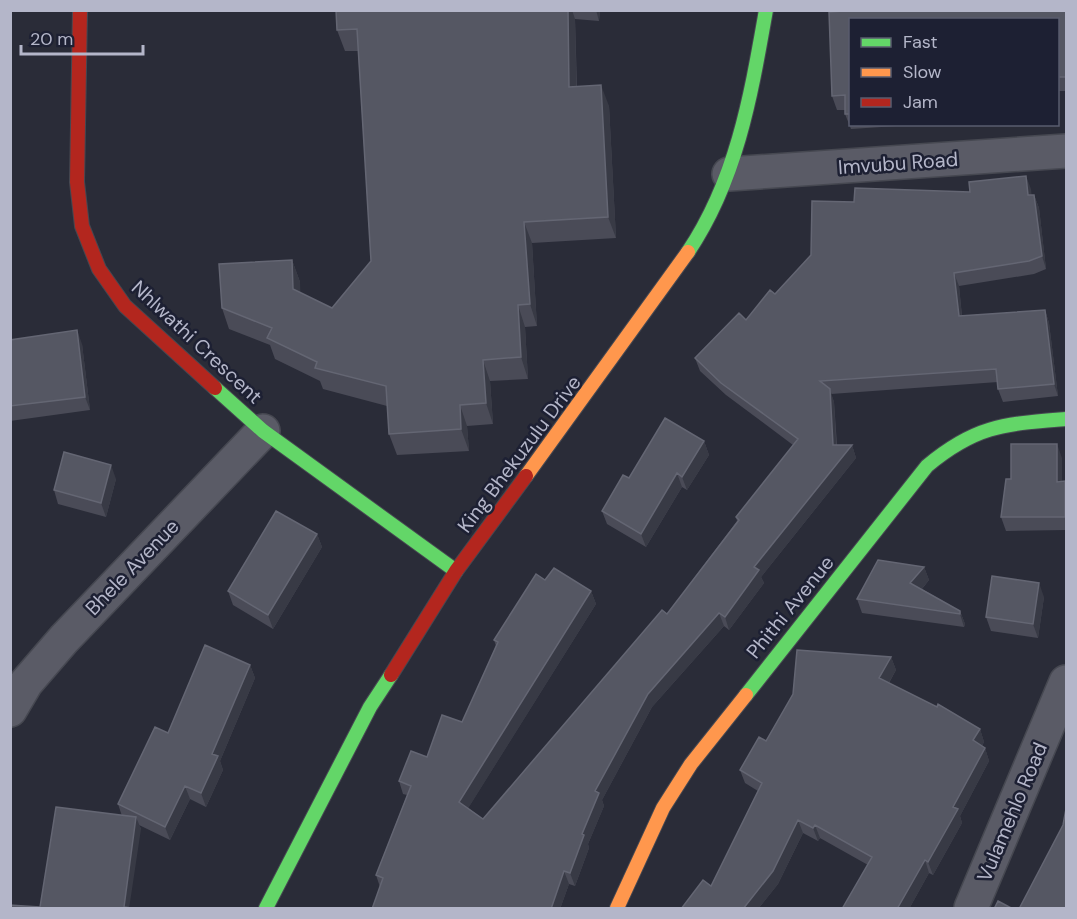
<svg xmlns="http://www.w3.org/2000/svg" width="1077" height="919" viewBox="0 0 1077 919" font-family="'DM Sans',sans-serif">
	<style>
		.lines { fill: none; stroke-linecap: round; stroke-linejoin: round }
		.street-casing { stroke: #464851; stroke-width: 36 }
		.fast-casing { stroke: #464851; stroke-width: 16 }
		.slow-casing { stroke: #464851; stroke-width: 16 }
		.jam-casing { stroke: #464851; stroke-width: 16 }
		.street { stroke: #5a5b66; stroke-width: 33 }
		.fast { stroke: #63d668; stroke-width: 14 }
		.slow { stroke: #ff974d; stroke-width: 14 }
		.jam { stroke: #b3261e; stroke-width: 14 }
		.wall { fill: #4a4b57 }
		.shaded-wall { fill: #383a45 }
		.building { fill: #555763; stroke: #646673; stroke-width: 1.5 }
		.labels { text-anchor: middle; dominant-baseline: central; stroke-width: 5; stroke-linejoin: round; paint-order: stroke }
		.street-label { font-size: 20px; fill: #b4b6c9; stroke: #1d2033 }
	</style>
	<rect width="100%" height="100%" fill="#2a2c38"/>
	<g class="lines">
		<defs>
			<path id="street" d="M729,174l337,-23
				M10,710l16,-27 38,-44 199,-208
				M971,908l95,-226"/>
			<path id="fast" d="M688,252c49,-73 63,-157 78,-242
				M215,388l48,43 193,140
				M746,695l181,-229c49,-41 78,-42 139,-47
				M266,908l104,-201 21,-32"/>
			<path id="slow" d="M526,476l162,-224
				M617,908l46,-100 28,-44 55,-69"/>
			<path id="jam" d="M80,10l-3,172 5,44 17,43 26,37 90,82
				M391,675l65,-104 70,-95"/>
		</defs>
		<!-- street casing -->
		<use href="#street" class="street-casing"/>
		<!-- fast casing -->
		<use href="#fast" class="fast-casing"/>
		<!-- slow casing -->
		<use href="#slow" class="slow-casing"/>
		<!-- jam casing -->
		<use href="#jam" class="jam-casing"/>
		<!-- street -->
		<use href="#street" class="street"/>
		<!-- fast -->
		<use href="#fast" class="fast"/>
		<!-- slow -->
		<use href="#slow" class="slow"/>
		<!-- jam -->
		<use href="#jam" class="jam"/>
	</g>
	<!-- wall -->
	<path class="wall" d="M336,10h264l-1,11 -24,-2 2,68 32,19 7,132 -84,5 5,83 -12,1 3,52 -38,2 3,43 -26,2 2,25 -72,4 -8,-21 -2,-28 -64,-17 -3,-8 -45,-22 -5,-14 -41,-16 -7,-21 70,-48 8,22v11l32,15 39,-47 -13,-210h-13l-8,-21z
		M858,10h208v81h-8v-71h-208v104h62v1l-61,4 -6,-15v-4h-8l-5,-14 -3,-84z
		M1031,189v6h3l5,13 7,61 -12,5 -75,12 3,30 83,-6 4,13 9,73 -55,6 -5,-13v-7l-167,12 3,8 3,43h15l4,13 -95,119 3,6 -35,47 -5,-4 -72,81 -50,93 2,6 -16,38 1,4 -14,38 -6,-2 -9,25h-188l8,-22 -4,-12 31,-80 -4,-1 -4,-13 28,-24 35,-35 34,-76 -2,-6 51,-60 46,11 5,13 -128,204 15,11 184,-205 70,-93 -1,-4 57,-72 -67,-50 -26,-24 -5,-13 51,-38 29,-26 36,-39 43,-53 116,-10z
		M10,340l72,4 8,66 -80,11z
		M704,441l5,14 -22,35 -5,-3 -36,60 -39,-23 -5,-13 27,-33z
		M1062,458v23h3l1,6v43l-60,1 -5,-14 10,-38z
		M116,479l-10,38 -48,-13 -4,-14z
		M317,534l5,13 -49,82 -40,-24 -5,-14z
		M924,567l5,13 -7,9 38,22 5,13 -1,3 -102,-14 -5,-14z
		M1044,597l-6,41 -47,-7 -5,-14z
		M891,657l5,13 -7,13 91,46 4,13 -2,4 3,2 4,13 -29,55 2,7 -29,52 -4,-2 -20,36h-67l26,-44 -48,-27 -2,3 -15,-8 -25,51 -20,25h-77l30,-23 47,-95 -13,-8 -5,-13 26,-29z
		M250,665l5,13 -35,83 3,9 -17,37 -16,-8 -20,41 -31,-15 2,4 -101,78 82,-91 -4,-12 50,-71z"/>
	<!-- shaded-wall -->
	<path class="shaded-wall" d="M568,10h4l3,9 2,89 -8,-21z
		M596,10h4l-1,11z
		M601,85l8,21 7,132 -8,-21z
		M1026,176l5,13 2,19 -5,-13z
		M1034,195l5,13 7,61 -4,-13z
		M524,222l8,21 5,83 -7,-22z
		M292,260l8,22 1,29 -8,-22z
		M954,273l5,13 4,43 -4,-13z
		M518,305l7,22 3,52 -7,-22z
		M1045,310l4,13 9,73 -4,-12z
		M77,330l5,14 8,66 -5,-13z
		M483,360l7,21 3,43 -7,-21z
		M830,389l4,13 3,56 -4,-13z
		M460,405l7,21 2,25 -8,-22z
		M704,441l5,14 -22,35 -5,-13z
		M1057,444l5,14v37l-5,-13z
		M852,445l4,13 -95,119 3,6 -35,47 -4,-13 29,-50z
		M111,465l5,14 -10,38 -5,-14z
		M677,473l5,14 -36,60 -5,-13z
		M1065,481l1,6v34l-1,-4z
		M317,534l5,13 -49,82 -5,-14z
		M924,567l5,13 -14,17 -5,-14z
		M1039,583l5,14 -6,41 -5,-14z
		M591,591l5,13 -132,211 -5,-13z
		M960,611l5,13 -1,3 -4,-13z
		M719,613l5,13 -72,81 -50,93 2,6 -16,38 1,4 -14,38 -5,-13 25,-82 53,-97z
		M891,657l5,13 -12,21 -5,-13z
		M250,665l5,13 -35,83 3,9 -17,37 -5,-14 11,-39z
		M980,729l4,13 -7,12 -4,-14z
		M985,748l4,13 -29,55 2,7 -29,52 -5,-13 25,-55z
		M185,786l5,13 -20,41 -5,-13z
		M136,817l5,12 -12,80 -5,-2z
		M798,820l5,13 -25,51 -20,25h-15z
		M815,825l5,13 -2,3 -5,-13z
		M925,860l4,13 -20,36h-12z
		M564,871l5,13 -9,25h-9z"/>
	<!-- building -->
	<path class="building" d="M336,10h232l1,77 32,-2 7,132 -84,5 6,82 -12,1 3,52 -38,3 3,43 -26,2 1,24 -72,5 -3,-48 -71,-18 2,-6 -50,-24 5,-10 -50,-20 -3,-44 73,-4 1,29 39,19 39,-47 -14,-232 -20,1z
		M858,10h208v67h-8v-57h-208v94h-5v-19l-13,1 -3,-84z
		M1026,176l2,19h6l8,61 -13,5 -75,12 5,43 86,-6 9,74 -56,5 -2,-20 -176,12 10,8 3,56h19l-98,122 5,3 -34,47 -6,-4 -71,81 -53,97 4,2 -17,41 2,1 -14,38 -6,-2 -13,38h-179l11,-31 -7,-3 35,-89 -12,-5 12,-30 16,6 15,-42 20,7 36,-80 -4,-2 42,-66 9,6 9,-12 37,23 -132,211 24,17 179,-209 5,4 72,-94 -3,-3 62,-78 -77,-56 -26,-25 44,-45 7,7 24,-30 5,4 36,-39 1,-54 42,1 1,-14 115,4 -1,-10z
		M77,330l8,67 -75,9v-66z
		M665,418l39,23 -22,36 -5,-4 -36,61 -39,-23 21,-36 6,3z
		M1011,444h46v38l8,-1v36h-64l5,-38h5z
		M64,452l47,13 -10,38 -47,-13z
		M276,511l41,23 -49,81 -40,-24z
		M878,560l46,7 -14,16 50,28v3l-103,-15z
		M992,576l47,7 -6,41 -47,-7z
		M205,645l45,20 -38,89 6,2 -17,37 -16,-7 -20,41 -47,-23 37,-77 13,6z
		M797,650l94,7 -12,21 58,29 1,-3 42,25 -7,11 12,8 -32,59 5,2 -30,53 -3,-2 -28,49h-55l30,-52 -57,-32 -2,3 -15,-8 -25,51 -30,38h-62l22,-29 8,6 51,-103 -22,-13 19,-33 7,4 27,-47z
		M56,807l80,10 -12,90 14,2h-128v-4l30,2z
		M1066,809v100h-47l44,-84z
		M998,901l15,8h-19z"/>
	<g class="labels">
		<!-- street labels -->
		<g class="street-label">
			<text transform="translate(898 163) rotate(-4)">Imvubu Road</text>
			<text transform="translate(197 342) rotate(43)">Nhlwathi Crescent</text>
			<text transform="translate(519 454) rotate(-53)">King Bhekuzulu Drive</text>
			<text transform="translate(132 567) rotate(-46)">Bhele Avenue</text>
			<text transform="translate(790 607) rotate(-51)">Phithi Avenue</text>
			<text transform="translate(1012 812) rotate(-67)">Vulamehlo Road</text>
		</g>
	</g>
	<!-- border -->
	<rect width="1077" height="919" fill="none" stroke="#b4b6c9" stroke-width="24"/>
	<!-- legend -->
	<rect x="849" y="18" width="210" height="108" fill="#1d2033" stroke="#595c6f" stroke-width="1.5"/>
	<rect x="861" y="38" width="30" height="9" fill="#63d668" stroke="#595c6f" stroke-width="1.5"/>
	<text x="903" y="48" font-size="18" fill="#b4b6c9">Fast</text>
	<rect x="861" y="68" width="30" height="9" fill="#ff974d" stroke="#595c6f" stroke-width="1.5"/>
	<text x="903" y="78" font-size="18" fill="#b4b6c9">Slow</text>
	<rect x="861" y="98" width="30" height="9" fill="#b3261e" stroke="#595c6f" stroke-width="1.5"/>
	<text x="903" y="108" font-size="18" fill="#b4b6c9">Jam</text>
	<!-- scale -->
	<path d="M21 45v9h122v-9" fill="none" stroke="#b4b6c9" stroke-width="3"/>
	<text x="30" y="45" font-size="18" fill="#b4b6c9" stroke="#1d2033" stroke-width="4.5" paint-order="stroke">20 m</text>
</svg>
